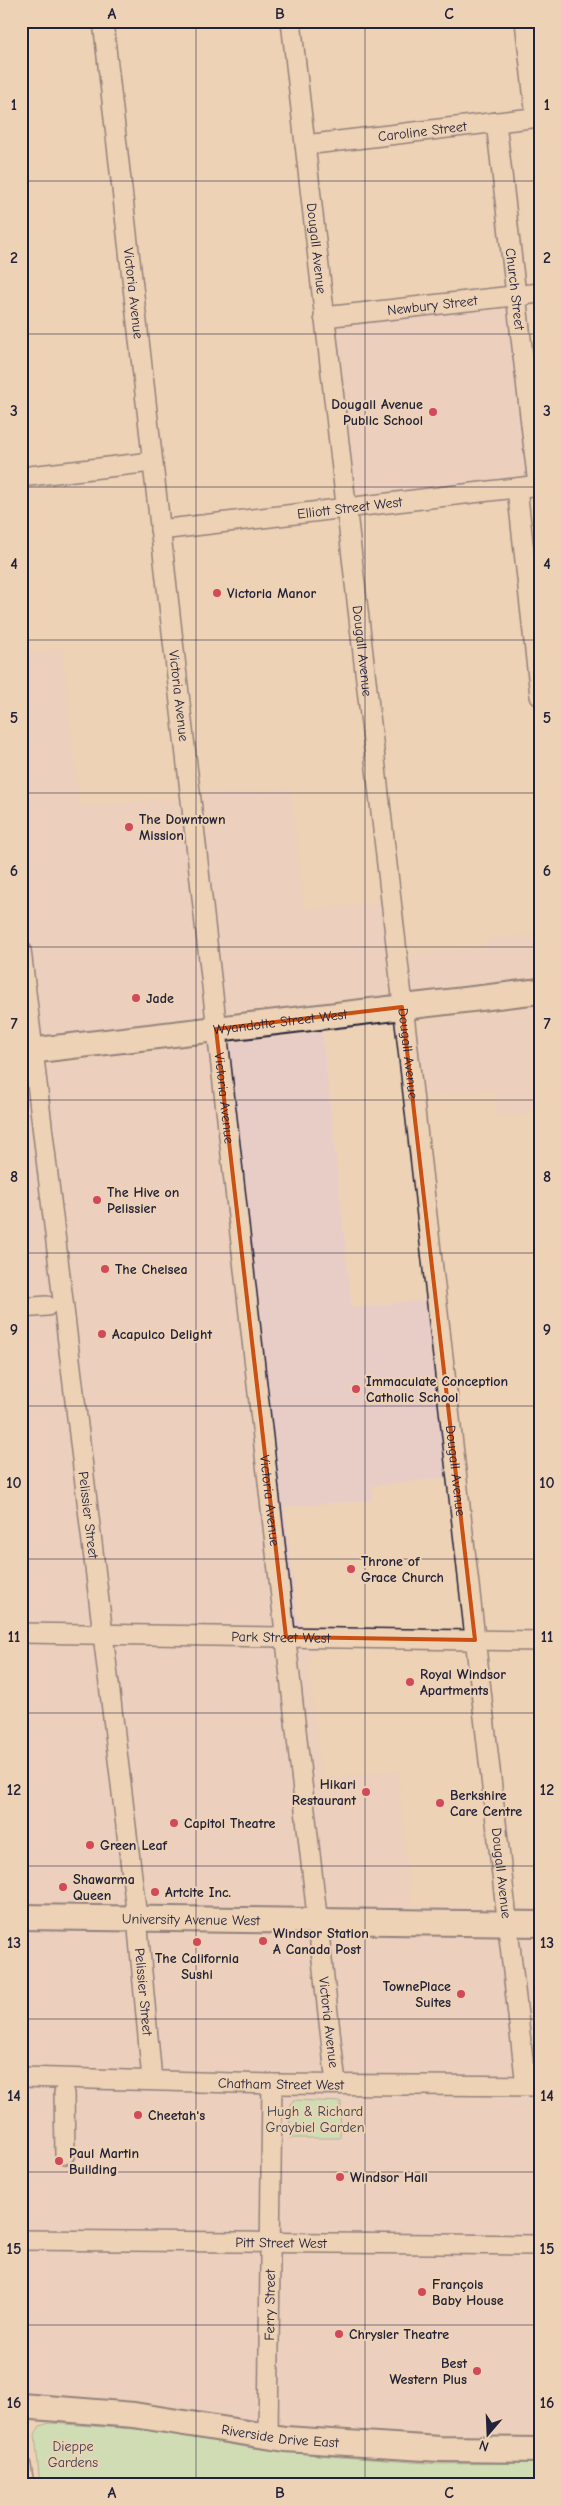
<svg xmlns="http://www.w3.org/2000/svg" width="561" height="2506" viewBox="0 0 561 2506" font-family="'Comic Neue',sans-serif">
<rect width="100%" height="100%" fill="#eed2b5"/>
<filter id="ink" filterUnits="userSpaceOnUse"><feTurbulence type="fractalNoise" baseFrequency=".02" numOctaves="2"/><feDisplacementMap in="SourceGraphic" scale="10" xChannelSelector="R" yChannelSelector="G"/><feConvolveMatrix kernelMatrix="1 2 1 2 8 2 1 2 1" color-interpolation-filters="sRGB"/></filter>
<g filter="url(#ink)">
<!-- built -->
<g fill="#e8cdc7">
<polygon points="497,305 507,307 511,316 528,468 527,475 521,479 369,497 359,497 354,489 334,331 336,325"/>
<polygon points="62,649 80,807 291,788 304,910 401,900 409,955 487,946 486,939 540,933 540,976 21,1038 21,654"/>
<polygon points="540,1007 540,1112 497,1118 494,1090 421,1097 416,1033 424,1021"/>
<polygon points="322,1032 352,1308 431,1299 451,1477 372,1486 373,1500 285,1507 297,1615 318,1651 310,1655 308,1663 322,1778 398,1771 411,1906 540,1909 540,2434 433,2434 291,2424 230,2418 151,2402 21,2391 21,1068"/>
</g>
<!-- green -->
<g fill="#abebb3" stroke="#668677">
<polygon points="294,2100 341,2102 340,2138 290,2138 290,2104"/>
<polygon points="49,2423 149,2430 252,2448 329,2456 439,2464 540,2463 540,2485 40,2485 35,2434 40,2426"/>
</g>
<g fill="none" stroke-linecap="round" stroke-linejoin="round">
<defs>
<g id="minor">
<path id="s1" d="M103 21 336 2084"/>
<path id="s2" d="M291 21 526 2086"/>
<polyline points="525,21 536,118"/>
<path id="s3" d="M496 122 538 485"/>
<path id="s4" d="M305 145 540 117"/>
<path id="s5" d="M324 317 540 293"/>
<polyline points="21,477 152,462"/>
<polyline points="517,488 540,696"/>
<path id="s6" d="M160 530 540 485"/>
<path id="s7" d="M21 950 137 1918 152 2080"/>
<polyline points="21,1308 47,1306"/>
<path id="s8" d="M21 1633 540 1641"/>
<path id="s9" d="M21 2077 272 2084 540 2086"/>
<polyline points="64,2093 65,2154"/>
<path id="s10" d="M21 2240 540 2245"/>
<path id="s11" d="M268 2436 272 2084"/>
<polyline points="21,2466 24,2485"/>
</g>
<g id="major">
<path id="s12" d="M21 1052 540 991"/>
<path id="s13" d="M21 1917 540 1924"/>
<path id="s14" d="M21 2406 134 2415 285 2439 440 2449 540 2450"/>
</g>
</defs>
<!-- minor casing -->
<use href="#minor" stroke="#22223b" stroke-width="22"/>
<!-- major casing -->
<use href="#major" stroke="#22223b" stroke-width="28"/>
<!-- minor -->
<use href="#minor" stroke="#eed2b5" stroke-width="19"/>
<!-- major -->
<use href="#major" stroke="#eed2b5" stroke-width="24"/>
</g>
</g>
<!-- marked area -->
<path d="M0 0H561V2506H0ZM402 1007 475 1640 286 1637 216 1029Z" fill="#eed2b5" fill-opacity=".55" fill-rule="evenodd"/>
<path fill="none" stroke="#ca5113" stroke-width="4" stroke-linejoin="round" d="M402 1007 475 1640 286 1637 216 1029Z"/>
<!-- grid -->
<path fill="none" stroke="#22223b" stroke-width="1" stroke-opacity="0.55" d="M196 21V2485M365 21V2485M21 181H540M21 334H540M21 487H540M21 640H540M21 793H540M21 947H540M21 1100H540M21 1253H540M21 1406H540M21 1559H540M21 1713H540M21 1866H540M21 2019H540M21 2172H540M21 2325H540"/>
<!-- markers -->
<g fill="#d1495b" stroke="#eed2b5" stroke-width="2">
<circle cx="433" cy="412" r="5"/>
<circle cx="217" cy="593" r="5"/>
<circle cx="129" cy="827" r="5"/>
<circle cx="136" cy="998" r="5"/>
<circle cx="97" cy="1200" r="5"/>
<circle cx="105" cy="1269" r="5"/>
<circle cx="102" cy="1334" r="5"/>
<circle cx="356" cy="1389" r="5"/>
<circle cx="351" cy="1569" r="5"/>
<circle cx="410" cy="1682" r="5"/>
<circle cx="366" cy="1792" r="5"/>
<circle cx="440" cy="1803" r="5"/>
<circle cx="174" cy="1823" r="5"/>
<circle cx="90" cy="1845" r="5"/>
<circle cx="63" cy="1887" r="5"/>
<circle cx="155" cy="1892" r="5"/>
<circle cx="263" cy="1941" r="5"/>
<circle cx="197" cy="1942" r="5"/>
<circle cx="461" cy="1994" r="5"/>
<circle cx="138" cy="2115" r="5"/>
<circle cx="59" cy="2161" r="5"/>
<circle cx="340" cy="2177" r="5"/>
<circle cx="422" cy="2292" r="5"/>
<circle cx="339" cy="2334" r="5"/>
<circle cx="477" cy="2371" r="5"/>
</g>
<g text-anchor="middle" stroke-width="4" stroke-linejoin="round" paint-order="stroke">
<!-- street labels -->
<g font-size="14" fill="#22223b" stroke="#eed2b5">
<text dy="5" stroke="none"><textPath href="#s4" startOffset="118">Caroline Street</textPath></text>
<text dy="5" stroke="none"><textPath href="#s2" startOffset="229">Dougall Avenue</textPath></text>
<text dy="5" stroke="none"><textPath href="#s3" startOffset="168">Church Street</textPath></text>
<text dy="5" stroke="none"><textPath href="#s1" startOffset="274">Victoria Avenue</textPath></text>
<text dy="5" stroke="none"><textPath href="#s5" startOffset="109">Newbury Street</textPath></text>
<text dy="5" stroke="none"><textPath href="#s6" startOffset="191">Elliott Street West</textPath></text>
<text dy="5" stroke="none"><textPath href="#s2" startOffset="634">Dougall Avenue</textPath></text>
<text dy="5" stroke="none"><textPath href="#s1" startOffset="679">Victoria Avenue</textPath></text>
<text dy="5" stroke="none"><textPath href="#s12" startOffset="261">Wyandotte Street West</textPath></text>
<text dy="5" stroke="none"><textPath href="#s2" startOffset="1039">Dougall Avenue</textPath></text>
<text dy="5" stroke="none"><textPath href="#s1" startOffset="1084">Victoria Avenue</textPath></text>
<text dy="5" stroke="none"><textPath href="#s2" startOffset="1459">Dougall Avenue</textPath></text>
<text dy="5" stroke="none"><textPath href="#s1" startOffset="1489">Victoria Avenue</textPath></text>
<text dy="5" stroke="none"><textPath href="#s7" startOffset="569">Pelissier Street</textPath></text>
<text dy="5" stroke="none"><textPath href="#s8" startOffset="260">Park Street West</textPath></text>
<text dy="5" stroke="none"><textPath href="#s2" startOffset="1864">Dougall Avenue</textPath></text>
<text dy="5" stroke="none"><textPath href="#s13" startOffset="170">University Avenue West</textPath></text>
<text dy="5" stroke="none"><textPath href="#s7" startOffset="1049">Pelissier Street</textPath></text>
<text dy="5" stroke="none"><textPath href="#s1" startOffset="2014">Victoria Avenue</textPath></text>
<text dy="5" stroke="none"><textPath href="#s9" startOffset="260">Chatham Street West</textPath></text>
<text dy="5" stroke="none"><textPath href="#s10" startOffset="260">Pitt Street West</textPath></text>
<text dy="5" stroke="none"><textPath href="#s11" startOffset="131">Ferry Street</textPath></text>
<text dy="5" stroke="none"><textPath href="#s14" startOffset="261">Riverside Drive East</textPath></text>
</g>
<!-- poi labels -->
<g font-size="14" font-weight="bold" fill="#22223b" stroke="#eed2b5" text-anchor="start">
<text x="423" y="409" text-anchor="end">Dougall Avenue<tspan x="423" dy="16">Public School</tspan></text>
<text x="227" y="598">Victoria Manor</text>
<text x="139" y="824">The Downtown<tspan x="139" dy="16">Mission</tspan></text>
<text x="146" y="1003">Jade</text>
<text x="107" y="1197">The Hive on<tspan x="107" dy="16">Pelissier</tspan></text>
<text x="115" y="1274">The Chelsea</text>
<text x="112" y="1339">Acapulco Delight</text>
<text x="366" y="1386">Immaculate Conception<tspan x="366" dy="16">Catholic School</tspan></text>
<text x="361" y="1566">Throne of<tspan x="361" dy="16">Grace Church</tspan></text>
<text x="420" y="1679">Royal Windsor<tspan x="420" dy="16">Apartments</tspan></text>
<text x="356" y="1789" text-anchor="end">Hikari<tspan x="356" dy="16">Restaurant</tspan></text>
<text x="450" y="1800">Berkshire<tspan x="450" dy="16">Care Centre</tspan></text>
<text x="184" y="1828">Capitol Theatre</text>
<text x="100" y="1850">Green Leaf</text>
<text x="73" y="1884">Shawarma<tspan x="73" dy="16">Queen</tspan></text>
<text x="165" y="1897">Artcite Inc.</text>
<text x="273" y="1938">Windsor Station<tspan x="273" dy="16">A Canada Post</tspan></text>
<text x="197" y="1963" text-anchor="middle">The California<tspan x="197" dy="16">Sushi</tspan></text>
<text x="451" y="1991" text-anchor="end">TownePlace<tspan x="451" dy="16">Suites</tspan></text>
<text x="148" y="2120">Cheetah's</text>
<text x="69" y="2158">Paul Martin<tspan x="69" dy="16">Building</tspan></text>
<text x="350" y="2182">Windsor Hall</text>
<text x="432" y="2289">François<tspan x="432" dy="16">Baby House</tspan></text>
<text x="349" y="2339">Chrysler Theatre</text>
<text x="467" y="2368" text-anchor="end">Best<tspan x="467" dy="16">Western Plus</tspan></text>
</g>
<!-- park labels -->
<g font-size="14" fill="#37404d" stroke="#eed2b5">
<text x="315" y="2116">Hugh &amp; Richard<tspan x="315" dy="16">Graybiel Garden</tspan></text>
<text x="73" y="2451">Dieppe<tspan x="73" dy="16">Gardens</tspan></text>
</g>
</g>
<!-- margin -->
<rect width="561" height="2506" fill="none" stroke="#eed2b5" stroke-width="55"/>
<!-- north arrow -->
<g transform="translate(488 2434) rotate(199)" stroke="#eed2b5" stroke-width="4" paint-order="stroke">
<path d="M0-4L9 19L0 12L-9 19Z" fill="#22223b"/>
<text y="-8" font-size="14" font-weight="bold" text-anchor="middle" fill="#22223b">N</text>
</g>
<rect x="28" y="28" width="506" height="2450" fill="none" stroke="#22223b" stroke-width="2"/>
<g font-size="16" text-anchor="middle" font-weight="bold" fill="#22223b">
<text x="112" y="19">A</text>
<text x="280" y="19">B</text>
<text x="449" y="19">C</text>
<text x="14" y="110">1</text>
<text x="547" y="110">1</text>
<text x="14" y="263">2</text>
<text x="547" y="263">2</text>
<text x="14" y="416">3</text>
<text x="547" y="416">3</text>
<text x="14" y="569">4</text>
<text x="547" y="569">4</text>
<text x="14" y="723">5</text>
<text x="547" y="723">5</text>
<text x="14" y="876">6</text>
<text x="547" y="876">6</text>
<text x="14" y="1029">7</text>
<text x="547" y="1029">7</text>
<text x="14" y="1182">8</text>
<text x="547" y="1182">8</text>
<text x="14" y="1335">9</text>
<text x="547" y="1335">9</text>
<text x="14" y="1488">10</text>
<text x="547" y="1488">10</text>
<text x="14" y="1642">11</text>
<text x="547" y="1642">11</text>
<text x="14" y="1795">12</text>
<text x="547" y="1795">12</text>
<text x="14" y="1948">13</text>
<text x="547" y="1948">13</text>
<text x="14" y="2101">14</text>
<text x="547" y="2101">14</text>
<text x="14" y="2254">15</text>
<text x="547" y="2254">15</text>
<text x="14" y="2408">16</text>
<text x="547" y="2408">16</text>
<text x="112" y="2498">A</text>
<text x="280" y="2498">B</text>
<text x="449" y="2498">C</text>
</g>
</svg>
